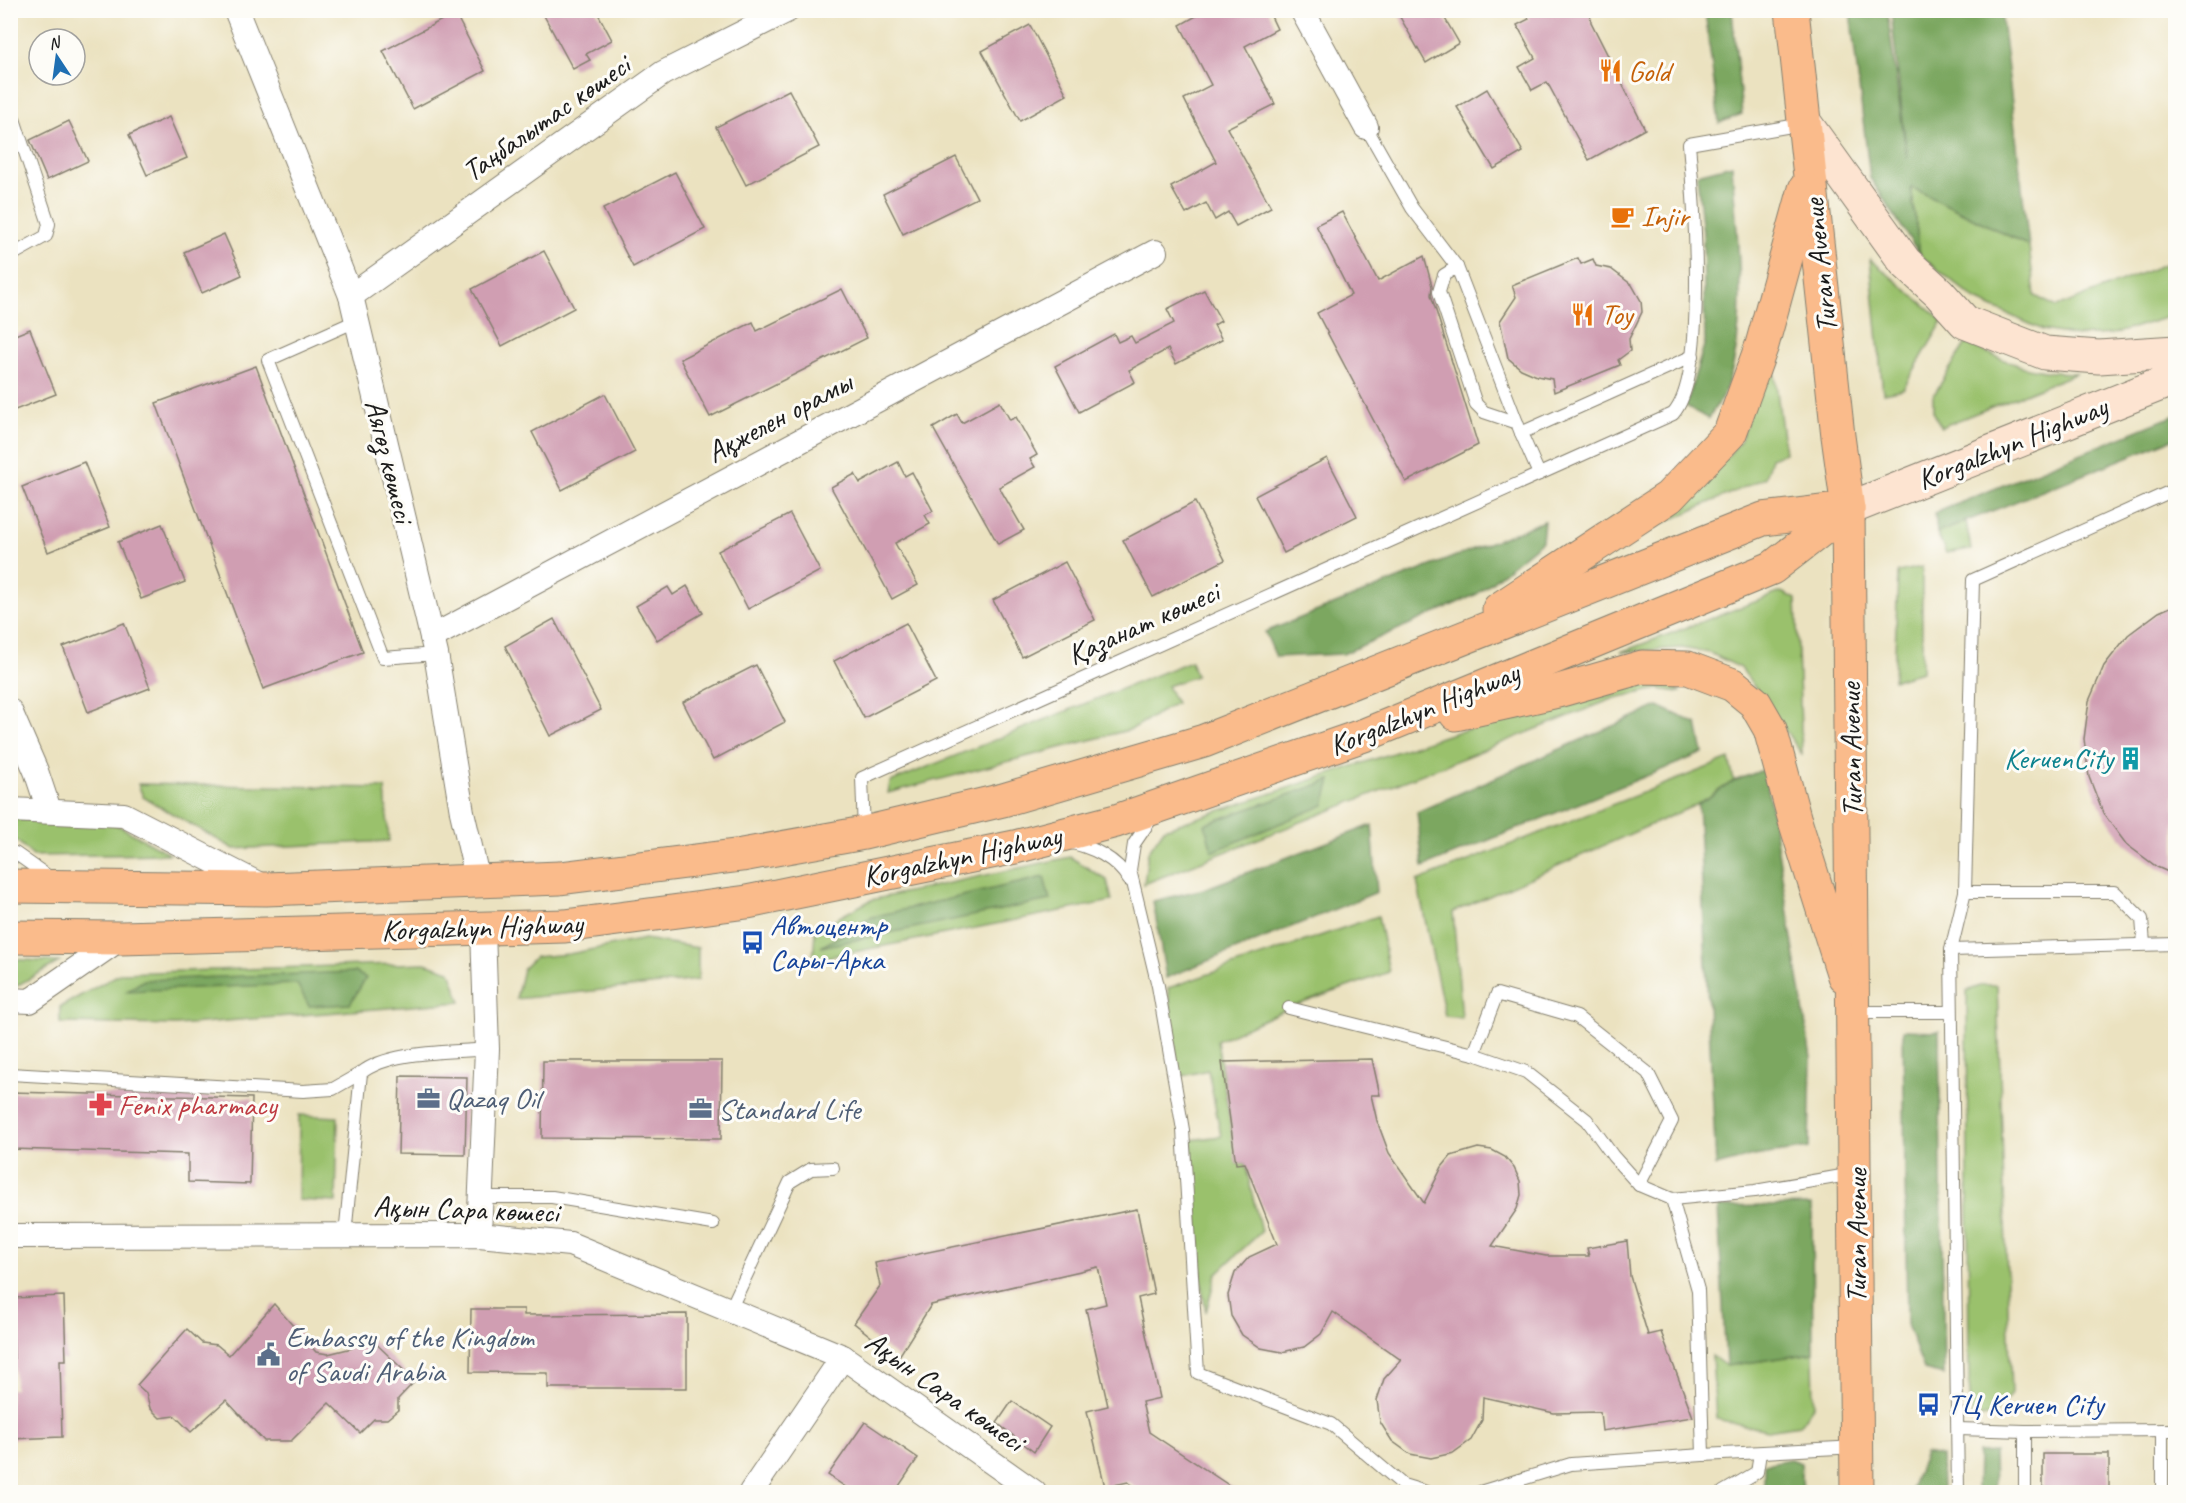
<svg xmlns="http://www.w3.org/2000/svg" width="2186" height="1503" viewBox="0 0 2186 1503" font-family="Caveat,sans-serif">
<rect width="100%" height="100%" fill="#fdfcf7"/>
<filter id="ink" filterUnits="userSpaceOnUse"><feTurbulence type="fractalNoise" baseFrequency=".0167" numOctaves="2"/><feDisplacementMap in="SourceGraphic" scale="12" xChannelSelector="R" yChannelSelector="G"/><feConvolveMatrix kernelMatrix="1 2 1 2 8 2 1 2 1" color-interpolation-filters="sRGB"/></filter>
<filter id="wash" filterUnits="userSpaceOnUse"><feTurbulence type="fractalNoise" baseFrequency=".008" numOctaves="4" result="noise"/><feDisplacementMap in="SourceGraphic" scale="24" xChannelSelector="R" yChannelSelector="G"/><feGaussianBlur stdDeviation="1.35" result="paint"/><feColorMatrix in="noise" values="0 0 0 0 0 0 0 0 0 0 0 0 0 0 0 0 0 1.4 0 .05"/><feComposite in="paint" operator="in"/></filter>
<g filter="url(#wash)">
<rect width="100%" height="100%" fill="#ebe2c0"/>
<!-- green -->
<g fill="#9ac16c" stroke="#5b6e44" stroke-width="1.5">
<polygon points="1911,187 2029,246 2035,296 2057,307 2175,260 2175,315 2113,334 2077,336 2043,330 1976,300 1920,255"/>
<polygon points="1870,259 1943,321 1903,389 1883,393"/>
<path d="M1966 343C2009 363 2028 373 2077 373L1941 427 1933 411V396Z"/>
<polygon points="1771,345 1785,453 1771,458 1765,478 1650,529 1698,492 1741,440"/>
<polygon points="1966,522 1971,549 1946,553 1937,533"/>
<polygon points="1922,567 1922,672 1894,680 1898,572"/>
<polygon points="1781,592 1796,599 1802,754 1741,668 1710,653 1682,648 1621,652"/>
<polygon points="1191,661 1196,676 1167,686 1176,703 1132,729 888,793 890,782"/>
<polygon points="1660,680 1674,683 1680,692 1658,689 1615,698 1144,884 1148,852 1164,829 1453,733 1545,712"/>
<polygon points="1729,759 1734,781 1698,804 1453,912 1462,1018 1445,1016 1417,881"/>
<polygon points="138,784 385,788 389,841 234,849 143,797"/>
<polygon points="11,819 108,820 170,854 33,856 16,840 11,839"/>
<polygon points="1070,857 1107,880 1112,901 813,960 815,930 871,900"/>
<polygon points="1378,916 1389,972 1289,1008 1217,1041 1237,1164 1245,1163 1261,1232 1216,1274 1206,1312 1202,1288 1191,1140 1221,1136 1208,1070 1179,1077 1168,988"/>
<polygon points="645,939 698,948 698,980 516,999 523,969 535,957 569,954"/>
<polygon points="10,959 59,962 11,989"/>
<polygon points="425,963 450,971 461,1002 177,1025 60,1023 60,1007 121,973"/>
<polygon points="1982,985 1997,985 2011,1394 1992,1417 1972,1416 1969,1384 1967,991"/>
<polygon points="299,1115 338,1117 336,1202 298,1200"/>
<polygon points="1813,1353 1814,1405 1800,1425 1767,1430 1716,1419 1712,1356 1726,1366"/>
</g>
<!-- forest -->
<g fill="#7ba760" stroke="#4c623e" stroke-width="1.5">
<polygon points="1705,11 1732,11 1742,114 1719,123"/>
<polygon points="1850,11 1887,11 1907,159 1891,11 2001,11 2029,246 1911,187 1920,255 1870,178"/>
<path d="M1732 165C1736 233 1751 326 1725 391 1721 400 1713 410 1708 419L1686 406 1705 342 1703 234 1697 174Z"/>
<polygon points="2175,415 2175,438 1937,533 1935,513"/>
<polygon points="1544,521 1542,541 1477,594 1343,654 1276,657 1265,632"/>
<polygon points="1658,706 1697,724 1703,753 1423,867 1417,812"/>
<polygon points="1765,769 1811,1058 1809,1148 1754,1156 1716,1166 1698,804 1734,781"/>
<polygon points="1331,780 1324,805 1212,852 1205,824"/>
<polygon points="1372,825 1377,892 1166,978 1153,901 1204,889"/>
<polygon points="1044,877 1050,900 821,947 872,917"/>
<polygon points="355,972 366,978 350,1004 309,1006 297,984 127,991 144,980"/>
<polygon points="1903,1030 1939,1031 1944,1375 1924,1370 1907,1324"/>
<polygon points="1812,1205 1813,1353 1726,1366 1718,1207"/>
<polygon points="1994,1452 1995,1492 1977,1492 1978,1453"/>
<polygon points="1925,1453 1941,1456 1942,1492 1910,1492"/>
<polygon points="1790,1459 1801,1463 1803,1492 1764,1492 1764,1464"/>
</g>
<g id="blocks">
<!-- building -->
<g fill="#d09eb2">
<polygon points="541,10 596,10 612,40 586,54 590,60 573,69"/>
<polygon points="1207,10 1268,10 1277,29 1245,46 1275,104 1227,128 1271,207 1236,226 1228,212 1215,220 1206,203 1186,214 1171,187 1216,162 1184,99 1211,85 1180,25"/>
<polygon points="1396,10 1440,10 1459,43 1426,63"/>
<polygon points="1525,10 1590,10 1591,22 1645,129 1589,160 1547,82 1532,90 1519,67 1535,58 1517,25 1529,19"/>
<polygon points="455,13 485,71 413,109 383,51"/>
<polygon points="1030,25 1067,95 1020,121 982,51"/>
<polygon points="1487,89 1523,152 1494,169 1457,107"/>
<polygon points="789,90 819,147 746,185 716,127"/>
<polygon points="169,117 187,158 147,175 129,135"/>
<polygon points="69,121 88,161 47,180 30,140"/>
<polygon points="956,157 977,198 903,234 883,194"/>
<polygon points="675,172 705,229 633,267 603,209"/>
<polygon points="1342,212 1378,281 1424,256 1432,286 1431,295 1478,445 1406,482 1317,313 1351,295 1316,225"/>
<polygon points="224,234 242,275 202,293 184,252"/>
<polygon points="544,251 574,308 502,346 472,289"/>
<polygon points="1578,258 1581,264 1593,259 1596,266 1611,269 1632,285 1641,301 1642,312 1629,339 1630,351 1618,360 1620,365 1554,392 1552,379 1537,376 1521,369 1508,358 1500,321 1516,297 1512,285"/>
<polygon points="842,289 867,338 710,417 680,359 753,322 757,331"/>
<polygon points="1204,290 1221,321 1214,325 1222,340 1176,364 1168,349 1129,370 1135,382 1079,412 1055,366 1114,334 1118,342 1131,336 1135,343 1174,323 1167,309"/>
<polygon points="30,329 56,394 10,412 10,337"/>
<polygon points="256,366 363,652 263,689 156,403"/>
<polygon points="605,394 635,452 562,490 532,432"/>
<polygon points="1000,402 1010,420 1016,417 1037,455 1030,459 1035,467 999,487 1024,530 998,544 933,428 957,414 962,423"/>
<polygon points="1327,458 1357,516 1284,553 1255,496"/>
<polygon points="84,462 110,527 48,552 22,487"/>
<polygon points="898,462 905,476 912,472 933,511 925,515 930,524 895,543 918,585 892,599 831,487 855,474 860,483"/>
<polygon points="1195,502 1225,560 1153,597 1123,540"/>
<polygon points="790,514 820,571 748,609 718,551"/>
<polygon points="162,524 185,582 141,599 118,542"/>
<polygon points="1065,562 1095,620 1022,657 993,600"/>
<polygon points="687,586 703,613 657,640 636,606 668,587 673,595"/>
<polygon points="2175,605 2175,875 2157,867 2126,844 2103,813 2089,777 2084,739 2089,701 2104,666 2128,635 2159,612"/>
<polygon points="554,619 601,710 550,736 505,646"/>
<polygon points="124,623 150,688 88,712 63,647"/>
<polygon points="906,623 936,681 864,718 834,661"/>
<polygon points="756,665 785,722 713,760 683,702"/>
<polygon points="1372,1059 1380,1095 1371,1095 1377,1121 1389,1153 1424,1203 1442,1167 1451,1156 1478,1148 1492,1150 1505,1157 1514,1168 1520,1181 1521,1195 1517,1209 1492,1246 1546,1256 1589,1256 1587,1248 1627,1241 1630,1276 1648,1335 1661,1332 1693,1417 1602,1431 1600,1412 1554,1413 1483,1397 1482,1420 1471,1440 1453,1453 1431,1458 1410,1454 1392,1441 1380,1422 1377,1400 1384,1379 1401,1360 1333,1312 1321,1334 1304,1347 1282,1352 1261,1348 1242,1335 1231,1316 1228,1295 1235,1273 1249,1257 1277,1244 1245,1163 1236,1164 1222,1062"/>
<polygon points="543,1061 722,1061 721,1139 542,1138"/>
<polygon points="400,1076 467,1077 465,1155 398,1154"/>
<polygon points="10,1092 252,1098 250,1184 188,1182 188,1154 10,1149"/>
<polygon points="1137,1209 1154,1294 1138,1298 1160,1398 1142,1402 1149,1432 1239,1492 1143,1492 1128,1482 1105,1487 1087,1411 1108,1406 1086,1309 1106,1304 1098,1267 931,1305 898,1358 854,1323 880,1286 875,1263"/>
<polygon points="64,1296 66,1360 60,1360 62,1437 10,1439 10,1389 15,1389 12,1298"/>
<polygon points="274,1304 316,1352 328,1354 352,1348 365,1333 415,1381 398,1399 398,1410 387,1419 374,1419 360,1433 329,1403 291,1441 264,1441 226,1400 191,1432 175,1416 160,1418 150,1408 146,1393 137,1385 187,1329 202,1343 217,1345 229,1355"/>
<polygon points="471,1309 524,1309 524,1315 687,1314 687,1388 548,1388 548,1373 470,1372"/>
<polygon points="1012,1401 1050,1427 1034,1452 997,1423"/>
<polygon points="865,1422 918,1458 895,1492 853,1492 828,1475"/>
<rect x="2043" y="1454" width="66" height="38"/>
</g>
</g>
</g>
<g filter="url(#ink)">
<use href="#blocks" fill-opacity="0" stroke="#847f6e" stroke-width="1.5"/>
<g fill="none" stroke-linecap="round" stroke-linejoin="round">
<defs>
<g id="lane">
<polyline points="10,107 49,224 46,236 10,256"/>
<polyline points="1366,127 1412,208 1457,267 1521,433"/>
<polyline points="1457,267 1444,275 1439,292 1476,404 1484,412 1517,423"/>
<polyline points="356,321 268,360 383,658 436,654"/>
<polyline points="1539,474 1521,433 1693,356"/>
<polyline points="1153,816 1134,844 1130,870 1158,986 1183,1130 1198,1373 1331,1424 1403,1485 1426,1492"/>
<path d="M864 832 862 778 1673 414C1708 375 1694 199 1689 144L1803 124"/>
<path d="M1067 842C1091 846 1117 859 1129 880"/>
<polyline points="10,853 15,853 52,879"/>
<polyline points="1965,892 2115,892 2142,919 2144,944"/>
<polyline points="1951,950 2176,944"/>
<polyline points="1289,1008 1474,1054 1497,994 1577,1017 1648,1073 1672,1121 1639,1185 1672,1199 1755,1191 1853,1174"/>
<polyline points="1855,1012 1951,1012"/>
<polyline points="1474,1054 1526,1072 1587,1120 1613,1156 1639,1185"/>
<polyline points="10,1074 303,1091 333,1089 361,1073"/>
<polyline points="480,1197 552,1197 713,1224"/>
<polyline points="1672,1199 1698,1290 1703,1455 1857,1447"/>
<path d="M345 1235 361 1073C390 1050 450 1053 487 1049"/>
<polyline points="730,1310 790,1182 811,1169 833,1168"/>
<polyline points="1958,1429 2025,1431"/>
<polyline points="2162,1430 2162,1492"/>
<polyline points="1480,1492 1571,1464 1703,1455"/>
<polyline points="1723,1492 1757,1472 1760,1453"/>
<polyline points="1958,1492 1951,950 1965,892 1973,580 2176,489"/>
<polyline points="2025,1492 2025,1431 2176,1430"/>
</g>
<g id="street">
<polyline points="236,10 351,296 436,654 462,812 478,881"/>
<polyline points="1302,10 1366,127"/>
<polyline points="351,296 663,73 788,10"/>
<polyline points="432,637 1155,252"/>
<polyline points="10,711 36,771 49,810"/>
<polyline points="10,810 124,815 262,886"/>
<polyline points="10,1000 30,1001 121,938"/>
<polyline points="479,1235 487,1049 483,930"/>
<polyline points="10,1236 479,1235 570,1244 843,1357 1034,1492"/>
<polyline points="751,1492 843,1357"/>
</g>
<g id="secondary">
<polyline points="1805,123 1905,262 1939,293 1965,322 2045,353 2099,357 2176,352"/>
<polyline points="1848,509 2176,378"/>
</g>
<g id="primary">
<polyline points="1792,10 1838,436 1848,509 1857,1492"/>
<polyline points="1499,609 1669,497 1730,433 1762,345 1805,189"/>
<polyline points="1456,714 1558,691 1642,667 1688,668 1733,685 1755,703 1770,729 1795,821 1844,976"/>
<polyline points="10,886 266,889 560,878 742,855 864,833 1003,800 1204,741 1763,519 1847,509"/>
<polyline points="10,937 121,938 565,926 747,902 1015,847 1116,821 1367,734 1772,568 1848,509"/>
</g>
</defs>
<!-- lane casing -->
<use href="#lane" stroke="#847f6e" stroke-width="14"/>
<!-- street casing -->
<use href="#street" stroke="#847f6e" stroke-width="26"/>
<!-- secondary casing -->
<use href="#secondary" stroke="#847f6e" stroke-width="35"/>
<!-- primary casing -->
<use href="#primary" stroke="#847f6e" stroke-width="35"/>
<!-- lane -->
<use href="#lane" stroke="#fff" stroke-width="12"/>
<!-- street -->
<use href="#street" stroke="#fff" stroke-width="24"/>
<!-- secondary -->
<use href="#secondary" stroke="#fde4d1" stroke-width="33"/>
<!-- primary -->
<use href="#primary" stroke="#fabb8b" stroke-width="33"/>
</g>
</g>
<!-- icons -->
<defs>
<symbol id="restaurant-bare" viewBox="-9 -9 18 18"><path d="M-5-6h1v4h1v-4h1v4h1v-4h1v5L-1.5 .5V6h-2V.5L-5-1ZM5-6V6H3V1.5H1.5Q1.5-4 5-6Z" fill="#e8710a" stroke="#fdfcf7" stroke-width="2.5" paint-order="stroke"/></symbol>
<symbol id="cafe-bare" viewBox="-9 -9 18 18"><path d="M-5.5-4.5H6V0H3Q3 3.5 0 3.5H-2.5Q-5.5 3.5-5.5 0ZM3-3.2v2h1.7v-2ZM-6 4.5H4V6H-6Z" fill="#e8710a" stroke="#fdfcf7" stroke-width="2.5" paint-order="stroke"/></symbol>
<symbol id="building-bare" viewBox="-9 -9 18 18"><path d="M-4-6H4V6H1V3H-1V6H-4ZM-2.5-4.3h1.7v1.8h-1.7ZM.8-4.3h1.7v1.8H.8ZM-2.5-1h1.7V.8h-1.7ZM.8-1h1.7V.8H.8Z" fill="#0f9aa8" stroke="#fdfcf7" stroke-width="2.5" paint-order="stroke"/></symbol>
<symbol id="bus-bare" viewBox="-9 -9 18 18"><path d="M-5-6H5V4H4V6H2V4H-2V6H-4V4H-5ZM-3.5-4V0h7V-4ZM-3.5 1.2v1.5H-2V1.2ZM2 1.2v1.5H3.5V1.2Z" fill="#1a4fb4" stroke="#fdfcf7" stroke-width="2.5" paint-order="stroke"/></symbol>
<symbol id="office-bare" viewBox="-9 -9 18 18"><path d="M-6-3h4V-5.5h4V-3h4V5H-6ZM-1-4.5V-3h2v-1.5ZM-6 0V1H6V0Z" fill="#5c6f8a" stroke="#fdfcf7" stroke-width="2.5" paint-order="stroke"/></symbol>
<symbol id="pharmacy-bare" viewBox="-9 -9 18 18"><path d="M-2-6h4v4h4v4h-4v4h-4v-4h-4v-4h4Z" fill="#e0444e" stroke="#fdfcf7" stroke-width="2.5" paint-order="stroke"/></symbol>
<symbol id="civic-bare" viewBox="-9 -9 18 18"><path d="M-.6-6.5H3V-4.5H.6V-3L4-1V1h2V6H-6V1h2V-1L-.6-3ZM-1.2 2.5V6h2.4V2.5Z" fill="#5c6f8a" stroke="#fdfcf7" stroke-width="2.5" paint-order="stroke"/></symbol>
</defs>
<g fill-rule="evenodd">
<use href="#restaurant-bare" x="1594" y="54" width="33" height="33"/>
<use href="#cafe-bare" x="1606" y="200" width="33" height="33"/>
<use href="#restaurant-bare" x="1566" y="298" width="33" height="33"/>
<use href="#building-bare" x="2114" y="742" width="33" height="33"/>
<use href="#bus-bare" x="736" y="926" width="33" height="33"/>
<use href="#office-bare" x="412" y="1082" width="33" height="33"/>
<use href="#pharmacy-bare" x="84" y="1088" width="33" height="33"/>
<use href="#office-bare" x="684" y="1092" width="33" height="33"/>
<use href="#civic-bare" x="252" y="1338" width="33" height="33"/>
<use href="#bus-bare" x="1912" y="1388" width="33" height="33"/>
</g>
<g text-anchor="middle" stroke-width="6" stroke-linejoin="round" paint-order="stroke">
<!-- food labels -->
<g font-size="30" fill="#c56008" stroke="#fdfcf7" text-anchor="start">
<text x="1628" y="81">Gold</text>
<text x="1641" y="226">Injir</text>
<text x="1601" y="324">Toy</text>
</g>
<!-- street labels -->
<g font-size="30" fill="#1c1c1c" stroke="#fdfcf7">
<text transform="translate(546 118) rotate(-35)" y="10">Таңбалытас көшесі</text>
<text transform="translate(1820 266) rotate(-96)" y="10">Turan Avenue</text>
<text transform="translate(779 417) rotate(-28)" y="10">Ақжелен орамы</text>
<text transform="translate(2012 443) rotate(-22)" y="10">Korgalzhyn Highway</text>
<text transform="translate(390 461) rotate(76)" y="10">Аягөз көшесі</text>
<text transform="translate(1143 623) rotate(-24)" y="10">Қазанат көшесі</text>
<text transform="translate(1424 709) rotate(-22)" y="10">Korgalzhyn Highway</text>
<text transform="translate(1851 750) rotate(-91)" y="10">Turan Avenue</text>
<text transform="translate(962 856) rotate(-12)" y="10">Korgalzhyn Highway</text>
<text transform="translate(482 927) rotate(-2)" y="10">Korgalzhyn Highway</text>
<text transform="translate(466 1209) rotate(2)" y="10">Ақын Сара көшесі</text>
<text transform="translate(1856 1236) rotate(-90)" y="10">Turan Avenue</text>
<text transform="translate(945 1391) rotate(35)" y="10">Ақын Сара көшесі</text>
</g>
<!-- culture labels -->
<g font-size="30" fill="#0d838f" stroke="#fdfcf7" text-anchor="end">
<text x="2113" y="768">KeruenCity</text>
</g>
<!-- transit labels -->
<g font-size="30" fill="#164399" stroke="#fdfcf7" text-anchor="start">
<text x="770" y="935">Автоцентр<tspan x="770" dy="34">Сары-Арка</tspan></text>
<text x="1947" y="1414">ТЦ Keruen City</text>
</g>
<!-- service labels -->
<g font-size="30" fill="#4e5e75" stroke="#fdfcf7" text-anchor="start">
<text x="446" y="1108">Qazaq Oil</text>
<text x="718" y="1119">Standard Life</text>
<text x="286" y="1347">Embassy of the Kingdom<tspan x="286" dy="34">of Saudi Arabia</tspan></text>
</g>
<!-- health labels -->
<g font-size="30" fill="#be3a42" stroke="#fdfcf7" text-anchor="start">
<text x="118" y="1115">Fenix pharmacy</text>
</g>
</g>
<!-- margin -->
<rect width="2186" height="1503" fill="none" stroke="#fdfcf7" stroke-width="36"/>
<!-- north arrow -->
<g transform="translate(57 57) rotate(347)"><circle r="28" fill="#fdfcf7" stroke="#a3a29f" stroke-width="1.5"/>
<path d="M0-4.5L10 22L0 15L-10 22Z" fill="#1f6fb2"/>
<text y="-9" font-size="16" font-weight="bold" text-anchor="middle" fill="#1c1c1c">N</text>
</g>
</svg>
